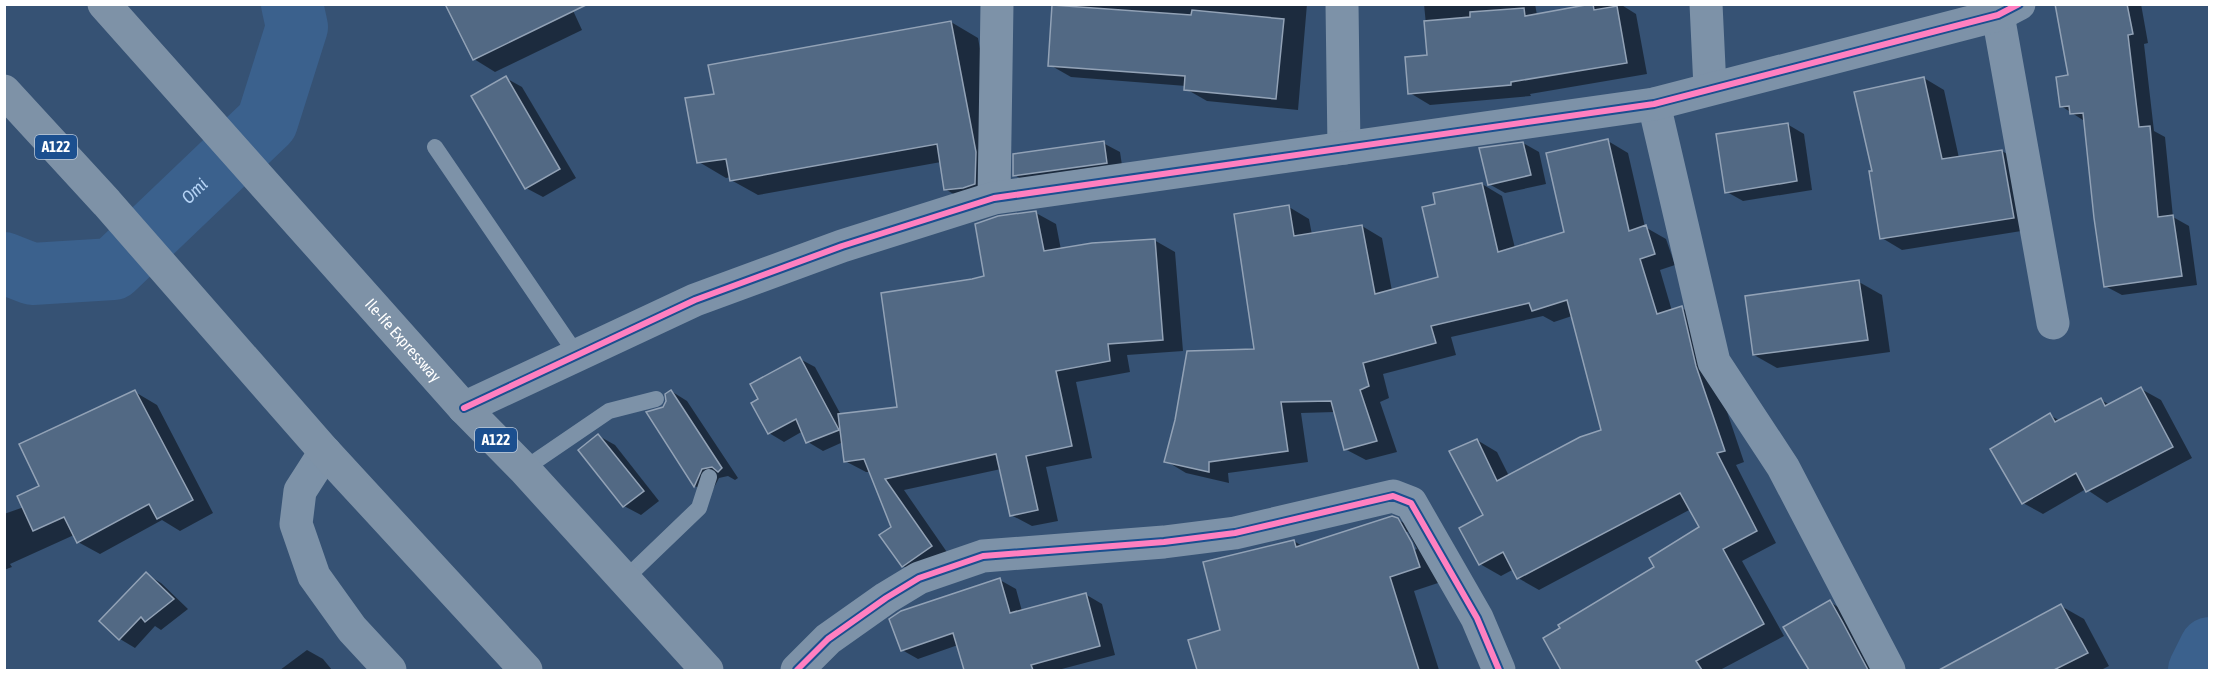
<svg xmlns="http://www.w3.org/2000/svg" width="2214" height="675" viewBox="0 0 2214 675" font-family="'Asap Condensed',sans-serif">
<rect width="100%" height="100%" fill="#365274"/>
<!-- shadow -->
<g fill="#0007" fill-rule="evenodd">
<polygon points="570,4 582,30 495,72 474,59"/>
<polygon points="1054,4 1307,4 1298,110 1207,101 1186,89 1186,86 1071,77 1050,65"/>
<polygon points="1424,4 1535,4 1537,15 1600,4 1620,4 1636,14 1647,74 1530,94 1531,96 1430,105 1410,93 1429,56"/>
<polygon points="2056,4 2141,4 2148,43 2144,44 2154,131 2165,137 2173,217 2189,226 2197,285 2122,295 2105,286 2086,122 2061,106 2069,77"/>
<polygon points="951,22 978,38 1002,168 972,205 945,189 941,162 758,195 731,180 731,177 726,178 699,162 716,95"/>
<polygon points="506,78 522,87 576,178 543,197 526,188"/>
<polygon points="1924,78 1944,90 1959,158 2002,151 2023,163 2034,229 1902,250 1882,238 1874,172"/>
<polygon points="1787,124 1804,134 1812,190 1743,201 1727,192"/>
<polygon points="1608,141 1628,153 1645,227 1666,239 1675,265 1660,270 1672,311 1682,308 1702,320 1716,379 1744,462 1736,465 1776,543 1742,561 1784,636 1720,670 1563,670 1545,639 1656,568 1701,527 1691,509 1539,590 1518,578 1514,569 1501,576 1480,564 1485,516 1477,440 1497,452 1509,476 1602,431 1572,316 1554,322 1543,316 1451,337 1456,355 1383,374 1389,398 1380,402 1397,452 1366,460 1345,449 1335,412 1301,413 1308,462 1228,473 1229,483 1186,473 1166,461 1256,350 1289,207 1309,219 1312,235 1362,226 1382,238 1392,291 1440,278 1437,205 1482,184 1502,196 1515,248 1566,233"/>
<polygon points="1103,143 1120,152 1123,172 1031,185 1015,175"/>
<polygon points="1523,143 1539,152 1546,184 1505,193 1489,184"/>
<polygon points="1036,213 1056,224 1061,250 1154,240 1175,252 1183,351 1127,355 1130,372 1076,382 1092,458 1046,467 1058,521 1032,526 1011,515 1001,469 904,490 951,558 923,577 903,566 893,528 871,472 866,472 845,461 843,442 823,451 808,442 803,431 784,442 769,433 800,359 815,367 841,415 899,408 972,281 986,277"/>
<polygon points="1859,282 1882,295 1890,352 1777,368 1754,355"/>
<polygon points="2141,389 2161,400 2192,458 2107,503 2086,489 2043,514 2023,503 2050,415 2060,421 2101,400 2110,405"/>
<polygon points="671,391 687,401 738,478 735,480 728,476 719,478 710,495 695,486 648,413 664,408"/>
<polygon points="135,392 157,405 213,513 180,531 162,520 100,554 78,542 74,535 10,564 12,567 4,570 4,514 24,507 41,487"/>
<polygon points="599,436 615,445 659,501 641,515 624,506 580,451"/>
<path d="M1397 519 1423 534 1444 581 1414 591 1439 670H1199L1190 641 1222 631 1294 541 1302 546ZM1404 532H1408L1417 549 1415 550Z"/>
<polygon points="146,574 161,583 188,609 161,630 155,626 135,648 120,639 101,621"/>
<polygon points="1000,580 1016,589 1022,611 1085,594 1102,604 1115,655 1058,670 966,670 958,645 918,659 902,650"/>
<polygon points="1830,602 1846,612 1878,670 1810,670 1786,628"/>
<polygon points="2061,606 2084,619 2109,666 2101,670 1956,670 1953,665"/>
<polygon points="307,650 323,659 332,670 280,670"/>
</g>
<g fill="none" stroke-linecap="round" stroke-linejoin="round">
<!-- river -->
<g stroke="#3b618d" stroke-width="62">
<path id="s1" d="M4 263 32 274 113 269 267 122 297 27 292 4"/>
<polyline points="2199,670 2210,648"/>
</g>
</g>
<!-- building -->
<g fill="#526984" stroke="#92a2b6" stroke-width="1.5">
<polygon points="445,4 588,4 473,60"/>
<polygon points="1591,4 1593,4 1594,10 1617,6 1627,63 1511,82 1511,85 1408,94 1405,57 1427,55 1424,21 1470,17 1470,12 1524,8 1525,16"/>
<polygon points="2055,4 2127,4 2133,34 2128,35 2139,127 2150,126 2158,217 2173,215 2182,276 2104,287 2094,218 2083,113 2070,114 2069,106 2060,107 2056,77 2068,75"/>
<polygon points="1052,5 1191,15 1192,10 1284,19 1276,99 1184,90 1185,76 1048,66"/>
<polygon points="951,21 976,152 975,184 963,188 944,190 937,144 730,181 726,159 697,163 685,98 714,94 708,65"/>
<polygon points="506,76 560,169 525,189 471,96"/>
<polygon points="1924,77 1942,159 2002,150 2014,218 1880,239 1869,171 1872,171 1854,92"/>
<polygon points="1788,123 1797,181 1725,193 1716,134"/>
<polygon points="1608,139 1629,231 1646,225 1655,254 1640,259 1657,314 1682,306 1696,366 1725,451 1717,453 1757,531 1723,549 1764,624 1696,661 1702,670 1561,670 1543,638 1560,628 1558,625 1654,567 1649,558 1699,527 1680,493 1517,579 1503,552 1479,565 1459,528 1483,515 1449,451 1477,439 1497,481 1580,437 1601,430 1567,300 1532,311 1529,303 1431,326 1436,343 1363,363 1369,386 1360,390 1377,441 1344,450 1331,401 1281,402 1288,451 1209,462 1209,472 1164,462 1175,420 1187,351 1254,349 1234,214 1289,205 1294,236 1362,225 1375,294 1438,277 1422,207 1435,204 1433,193 1482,183 1498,252 1564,232 1546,153"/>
<polygon points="1104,141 1107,163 1013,176 1013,154"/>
<polygon points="1523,142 1531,175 1488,185 1479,148"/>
<polygon points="1036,211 1044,251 1092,243 1155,239 1163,340 1108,344 1110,361 1056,371 1072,446 1026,456 1038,510 1010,516 996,454 885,479 932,546 902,567 879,535 891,527 864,459 844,462 838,414 897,407 881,293 972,279 984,276 975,224 998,216"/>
<polygon points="1859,280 1868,340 1753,355 1745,296"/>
<polygon points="800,357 839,430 806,443 796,419 768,434 751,403 758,399 750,384"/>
<polygon points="2141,387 2173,447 2086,492 2076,473 2022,504 1990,449 2050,413 2055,422 2101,398 2105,406"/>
<polygon points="135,390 193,500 157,519 149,504 77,543 64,517 33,531 17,496 39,486 19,444"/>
<polygon points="671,390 722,468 718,472 712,467 702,469 694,487 646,412 663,407 666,401 665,394"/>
<polygon points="598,434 644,491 623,507 578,450"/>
<polygon points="1392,516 1398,518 1412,543 1420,567 1390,577 1419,670 1197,670 1188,640 1220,630 1203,562 1294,540 1296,547"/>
<polygon points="146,572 174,599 145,622 141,617 119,640 99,621"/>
<polygon points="1000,578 1010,613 1086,593 1100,646 1031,665 1033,670 964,670 953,633 901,651 889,619 901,611"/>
<polygon points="1830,600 1843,623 1868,670 1809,670 1783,627"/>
<polygon points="2061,604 2088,653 2054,670 1939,670"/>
</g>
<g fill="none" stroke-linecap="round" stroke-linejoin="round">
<!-- lane -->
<g stroke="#7d92a8" stroke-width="16">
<polyline points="435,147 577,355"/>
<polyline points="524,469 609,411 656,399"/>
<polyline points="624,580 699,508 709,477"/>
</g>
<!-- street -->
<g stroke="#7d92a8" stroke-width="33">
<polyline points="1342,4 1344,148"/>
<polyline points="1706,4 1710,88"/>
<polyline points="1998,15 2053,323"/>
<polyline points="1654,104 1714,362 1783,467 1889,670"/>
<polyline points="994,198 997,4"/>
<polyline points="464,408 695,300 842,246 994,198 1654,104 1998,15 2019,4"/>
<polyline points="325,452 300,491 296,524 314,576 352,629 390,670"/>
<polyline points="797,670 828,639 886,598 919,578 983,556 1164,542 1235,533 1393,496 1411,503 1477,618 1499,670"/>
</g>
<!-- highway -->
<g stroke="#7e92a7" stroke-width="33">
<path id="s2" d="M104 4 464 408 524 469 707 670"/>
<polyline points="4,91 107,203 325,452 526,670"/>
</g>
<defs>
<g id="cycleway">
<polyline points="464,408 695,300 842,246 994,198 1654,104 1998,15 2019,4"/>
<polyline points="797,670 828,639 886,598 919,578 983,556 1164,542 1235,533 1393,496 1411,503 1477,618 1499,670"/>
</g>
</defs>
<!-- cycleway casing -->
<use href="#cycleway" stroke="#1b4f8f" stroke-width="10"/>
<!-- cycleway -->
<use href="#cycleway" stroke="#ff80c0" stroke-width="6"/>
</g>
<g text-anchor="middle" stroke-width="5" stroke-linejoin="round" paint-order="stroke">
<!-- shield labels -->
<g fill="#1b4f8f" stroke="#bbcadd" stroke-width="1.5">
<rect x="35" y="135" width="42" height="24" rx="4.5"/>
<rect x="475" y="428" width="42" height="24" rx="4.5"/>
</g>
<g font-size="15" font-weight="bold" fill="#fff">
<text x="56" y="152">A122</text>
<text x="496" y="445">A122</text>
</g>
<!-- street labels -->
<g font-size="16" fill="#fff" stroke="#1b4f8f">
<text dy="6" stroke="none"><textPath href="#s2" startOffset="450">Ile-Ife Expressway</textPath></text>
</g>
<!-- water labels -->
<g font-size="18" font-style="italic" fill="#b5d3f5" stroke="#1b4f8f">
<text dy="6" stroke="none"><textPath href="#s1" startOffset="224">Omi</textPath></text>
</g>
</g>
<!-- border -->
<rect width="2214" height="675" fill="none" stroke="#ffffff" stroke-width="12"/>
</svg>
